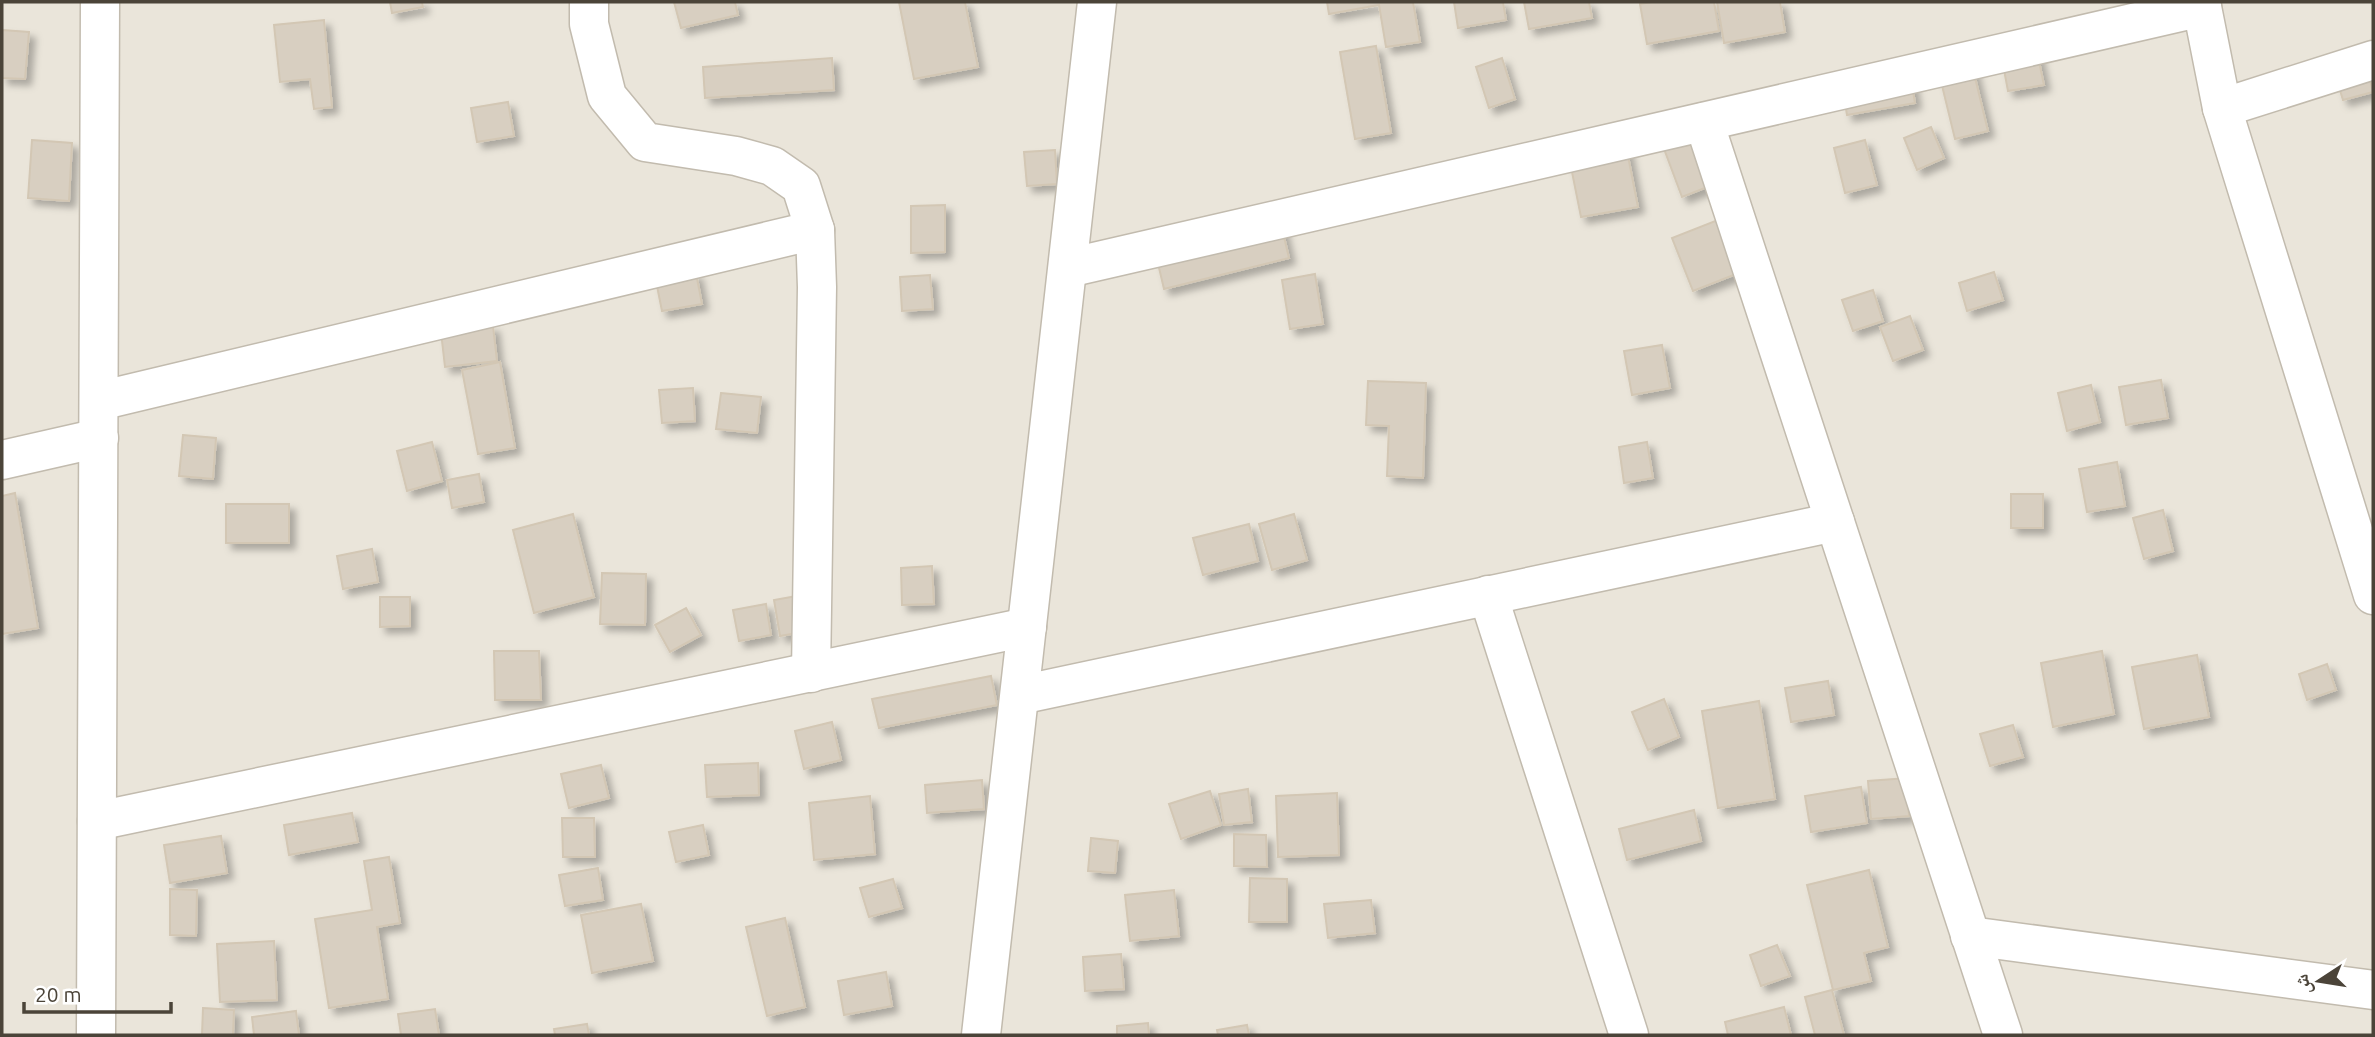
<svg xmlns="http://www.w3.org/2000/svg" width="2375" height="1037" viewBox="0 0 2375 1037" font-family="Ubuntu,'Noto Naskh Arabic',sans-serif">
<defs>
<filter id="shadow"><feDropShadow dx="6" dy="6" stdDeviation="3.5" flood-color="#0004"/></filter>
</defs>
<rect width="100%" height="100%" fill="#f6f3ec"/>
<!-- residential -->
<rect fill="#eae5da" x="2" y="2" width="2371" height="1033"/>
<!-- building -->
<g fill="#d8cfc1" stroke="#d3c7b4" stroke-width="2" filter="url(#shadow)">
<polygon points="390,2 422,2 423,7 392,13"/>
<polygon points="674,2 735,2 738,15 681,28"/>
<polygon points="899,2 965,2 978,67 914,79"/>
<polygon points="1327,2 1413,2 1420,42 1386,47 1379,5 1329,14"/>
<polygon points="1454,2 1503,2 1506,20 1458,28"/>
<polygon points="1524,2 1589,2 1592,18 1529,29"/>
<polygon points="1652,2 1714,2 1719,31 1647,44 1640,4"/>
<polygon points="1717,2 1780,2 1785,32 1724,43"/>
<polygon points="324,20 332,107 314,109 310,79 280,82 274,25"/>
<polygon points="2,30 29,32 25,79 2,78"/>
<polygon points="1376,46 1391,133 1355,139 1340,52"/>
<polygon points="2037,52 2044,85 2008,91 2002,59"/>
<polygon points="832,58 834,90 705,98 703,67"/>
<polygon points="1502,58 1515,99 1489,108 1476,67"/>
<polygon points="1971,61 1988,131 1955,139 1938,69"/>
<polygon points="2366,64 2373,92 2343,100 2335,74"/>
<polygon points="1910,73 1915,103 1847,115 1842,85"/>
<polygon points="508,102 514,136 477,142 471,108"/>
<polygon points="1694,126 1715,184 1682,197 1660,138"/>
<polygon points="1931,127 1944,158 1917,170 1904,138"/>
<polygon points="32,140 72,143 69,201 28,198"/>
<polygon points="1865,140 1877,185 1845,193 1834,148"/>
<polygon points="1626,146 1638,207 1581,217 1569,157"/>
<polygon points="1055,150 1057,184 1027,186 1024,152"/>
<polygon points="945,205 945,252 911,253 911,206"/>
<polygon points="1728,216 1749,269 1693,291 1672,238"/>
<polygon points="1281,224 1289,258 1164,289 1156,255"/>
<polygon points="1994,272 2003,300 1967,311 1959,283"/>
<polygon points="696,273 702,304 662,311 656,281"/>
<polygon points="1315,274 1323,324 1290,329 1282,280"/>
<polygon points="930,275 933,309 902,311 900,277"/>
<polygon points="1873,290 1883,321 1853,331 1842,300"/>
<polygon points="1910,316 1923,350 1893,361 1880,327"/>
<polygon points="493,326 497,361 445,367 441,332"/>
<polygon points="1662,345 1670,388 1632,395 1624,351"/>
<polygon points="500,362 515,448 478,454 462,370"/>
<polygon points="2161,380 2168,418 2126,425 2119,387"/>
<polygon points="1368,381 1426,383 1423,478 1387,476 1389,426 1366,425"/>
<polygon points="2091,385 2100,422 2067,431 2058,393"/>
<polygon points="693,388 695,421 662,423 659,390"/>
<polygon points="721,393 761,397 757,433 716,429"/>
<polygon points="183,435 216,438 213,479 179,476"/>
<polygon points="432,442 442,481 407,491 397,451"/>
<polygon points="1647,442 1653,478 1624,483 1619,447"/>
<polygon points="2117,462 2125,506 2087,512 2079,469"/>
<polygon points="479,474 484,502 452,508 447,480"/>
<polygon points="15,493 38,628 2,634 2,496"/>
<rect x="2011" y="494" width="32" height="34"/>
<rect x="226" y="504" width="63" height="39"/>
<polygon points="2163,510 2173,551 2144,559 2133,518"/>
<polygon points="573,514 594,597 534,613 513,530"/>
<polygon points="1294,514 1307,560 1272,570 1259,524"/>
<polygon points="1249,524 1258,561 1203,575 1193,538"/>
<polygon points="372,549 378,582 343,589 337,556"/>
<polygon points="932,566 934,604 902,605 901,568"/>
<polygon points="602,573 646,574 645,625 600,624"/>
<polygon points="808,594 814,630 780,636 774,600"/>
<polygon points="380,597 410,597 410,626 380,627"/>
<polygon points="766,604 771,635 739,641 733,610"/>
<polygon points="686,608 701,635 670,652 655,625"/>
<polygon points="494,651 539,651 541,700 495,700"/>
<polygon points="2102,651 2114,714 2053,727 2041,663"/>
<polygon points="2197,655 2209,717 2144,729 2132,667"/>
<polygon points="2327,664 2336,690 2307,700 2299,674"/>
<polygon points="991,676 997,705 879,728 872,699"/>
<polygon points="1828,681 1834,715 1791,722 1785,688"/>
<polygon points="1664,699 1679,737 1648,750 1632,712"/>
<polygon points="1759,701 1775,799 1718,808 1702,711"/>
<polygon points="832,722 841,760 804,769 795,731"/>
<polygon points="2013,725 2023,757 1990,766 1980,734"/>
<polygon points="758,763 759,795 707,797 705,765"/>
<polygon points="601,765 609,798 569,808 561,774"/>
<polygon points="1907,778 1909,816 1871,819 1868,781"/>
<polygon points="982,780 984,809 927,813 925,785"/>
<polygon points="1861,787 1867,823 1811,832 1805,796"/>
<polygon points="1248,789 1252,822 1224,825 1219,794"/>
<polygon points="1210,791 1221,825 1181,839 1169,804"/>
<polygon points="1337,793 1339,855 1278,857 1276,796"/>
<polygon points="870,796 875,854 814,860 809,803"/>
<polygon points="1694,810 1701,841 1627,860 1619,829"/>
<polygon points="352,813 358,842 289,855 284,825"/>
<polygon points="562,818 594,818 595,857 563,857"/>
<polygon points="703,825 709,855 676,862 669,832"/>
<polygon points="1234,834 1266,835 1267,867 1234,866"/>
<polygon points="221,836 227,873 170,883 164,845"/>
<polygon points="1091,838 1118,841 1115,873 1088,871"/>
<polygon points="389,857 400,923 377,927 388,999 329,1008 315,919 372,910 364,861"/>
<polygon points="598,868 603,900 565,906 559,875"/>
<polygon points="1869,870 1888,947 1864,953 1871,981 1833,990 1807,885"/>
<polygon points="1250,878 1287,879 1287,922 1249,922"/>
<polygon points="893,879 902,908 869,917 860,888"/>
<polygon points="170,889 197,890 196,936 170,935"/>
<polygon points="1174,890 1179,936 1130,941 1125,895"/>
<polygon points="1371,900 1375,933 1328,938 1324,904"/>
<polygon points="641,904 653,961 592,973 581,915"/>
<polygon points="785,918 805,1007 767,1016 746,927"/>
<polygon points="274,941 277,1000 220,1002 217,944"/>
<polygon points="1777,945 1790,976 1761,986 1750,955"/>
<polygon points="1121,954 1124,989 1085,991 1083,957"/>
<polygon points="886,972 892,1006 844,1015 838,981"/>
<polygon points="1832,990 1844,1035 1815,1035 1805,997"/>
<polygon points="1784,1007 1791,1035 1728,1035 1725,1022"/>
<polygon points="203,1008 234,1010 233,1035 202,1035"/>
<polygon points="435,1009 439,1035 401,1035 398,1014"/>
<polygon points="296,1011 299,1035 254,1035 252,1017"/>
<polygon points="1148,1023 1149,1035 1117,1035 1117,1026"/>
<polygon points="587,1024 589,1035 555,1035 554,1029"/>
<polygon points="1247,1025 1249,1035 1218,1035 1217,1030"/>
</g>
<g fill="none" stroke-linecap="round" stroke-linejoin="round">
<defs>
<g id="minor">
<polyline points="589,2 589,24 607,96 645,142 736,156 772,166 801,186 815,230 817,287 811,673"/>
<polyline points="2201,2 2222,108 2373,595"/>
<polyline points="2222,108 2373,60"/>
<polyline points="1704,122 2003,1035"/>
<polyline points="1068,268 2202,7"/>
<polyline points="99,401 815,230"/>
<polyline points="2,460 99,438"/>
<polyline points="1488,595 1629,1035"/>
<polyline points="1020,695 1835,522"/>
<polyline points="97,821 1027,627"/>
<polyline points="1970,936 2373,990"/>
<polyline points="96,1035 100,2"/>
<polyline points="981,1035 1097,2"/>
</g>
</defs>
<!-- minor casing -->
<use href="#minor" stroke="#c2bbae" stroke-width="41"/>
<!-- minor -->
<use href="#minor" stroke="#fff" stroke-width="38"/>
</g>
<!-- border -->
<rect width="2375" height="1037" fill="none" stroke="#4b4439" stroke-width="7"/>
<!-- north arrow -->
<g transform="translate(2319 981) rotate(258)" stroke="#ffffff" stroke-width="5" paint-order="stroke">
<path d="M0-5L12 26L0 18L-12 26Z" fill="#4b4439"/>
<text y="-10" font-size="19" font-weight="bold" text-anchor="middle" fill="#4b4439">ش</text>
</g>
<!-- scale -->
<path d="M24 1002v10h147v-10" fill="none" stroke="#4b4439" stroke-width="3.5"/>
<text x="35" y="1002" font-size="21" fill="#4b4439" stroke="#ffffff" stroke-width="5" paint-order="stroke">20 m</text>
</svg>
